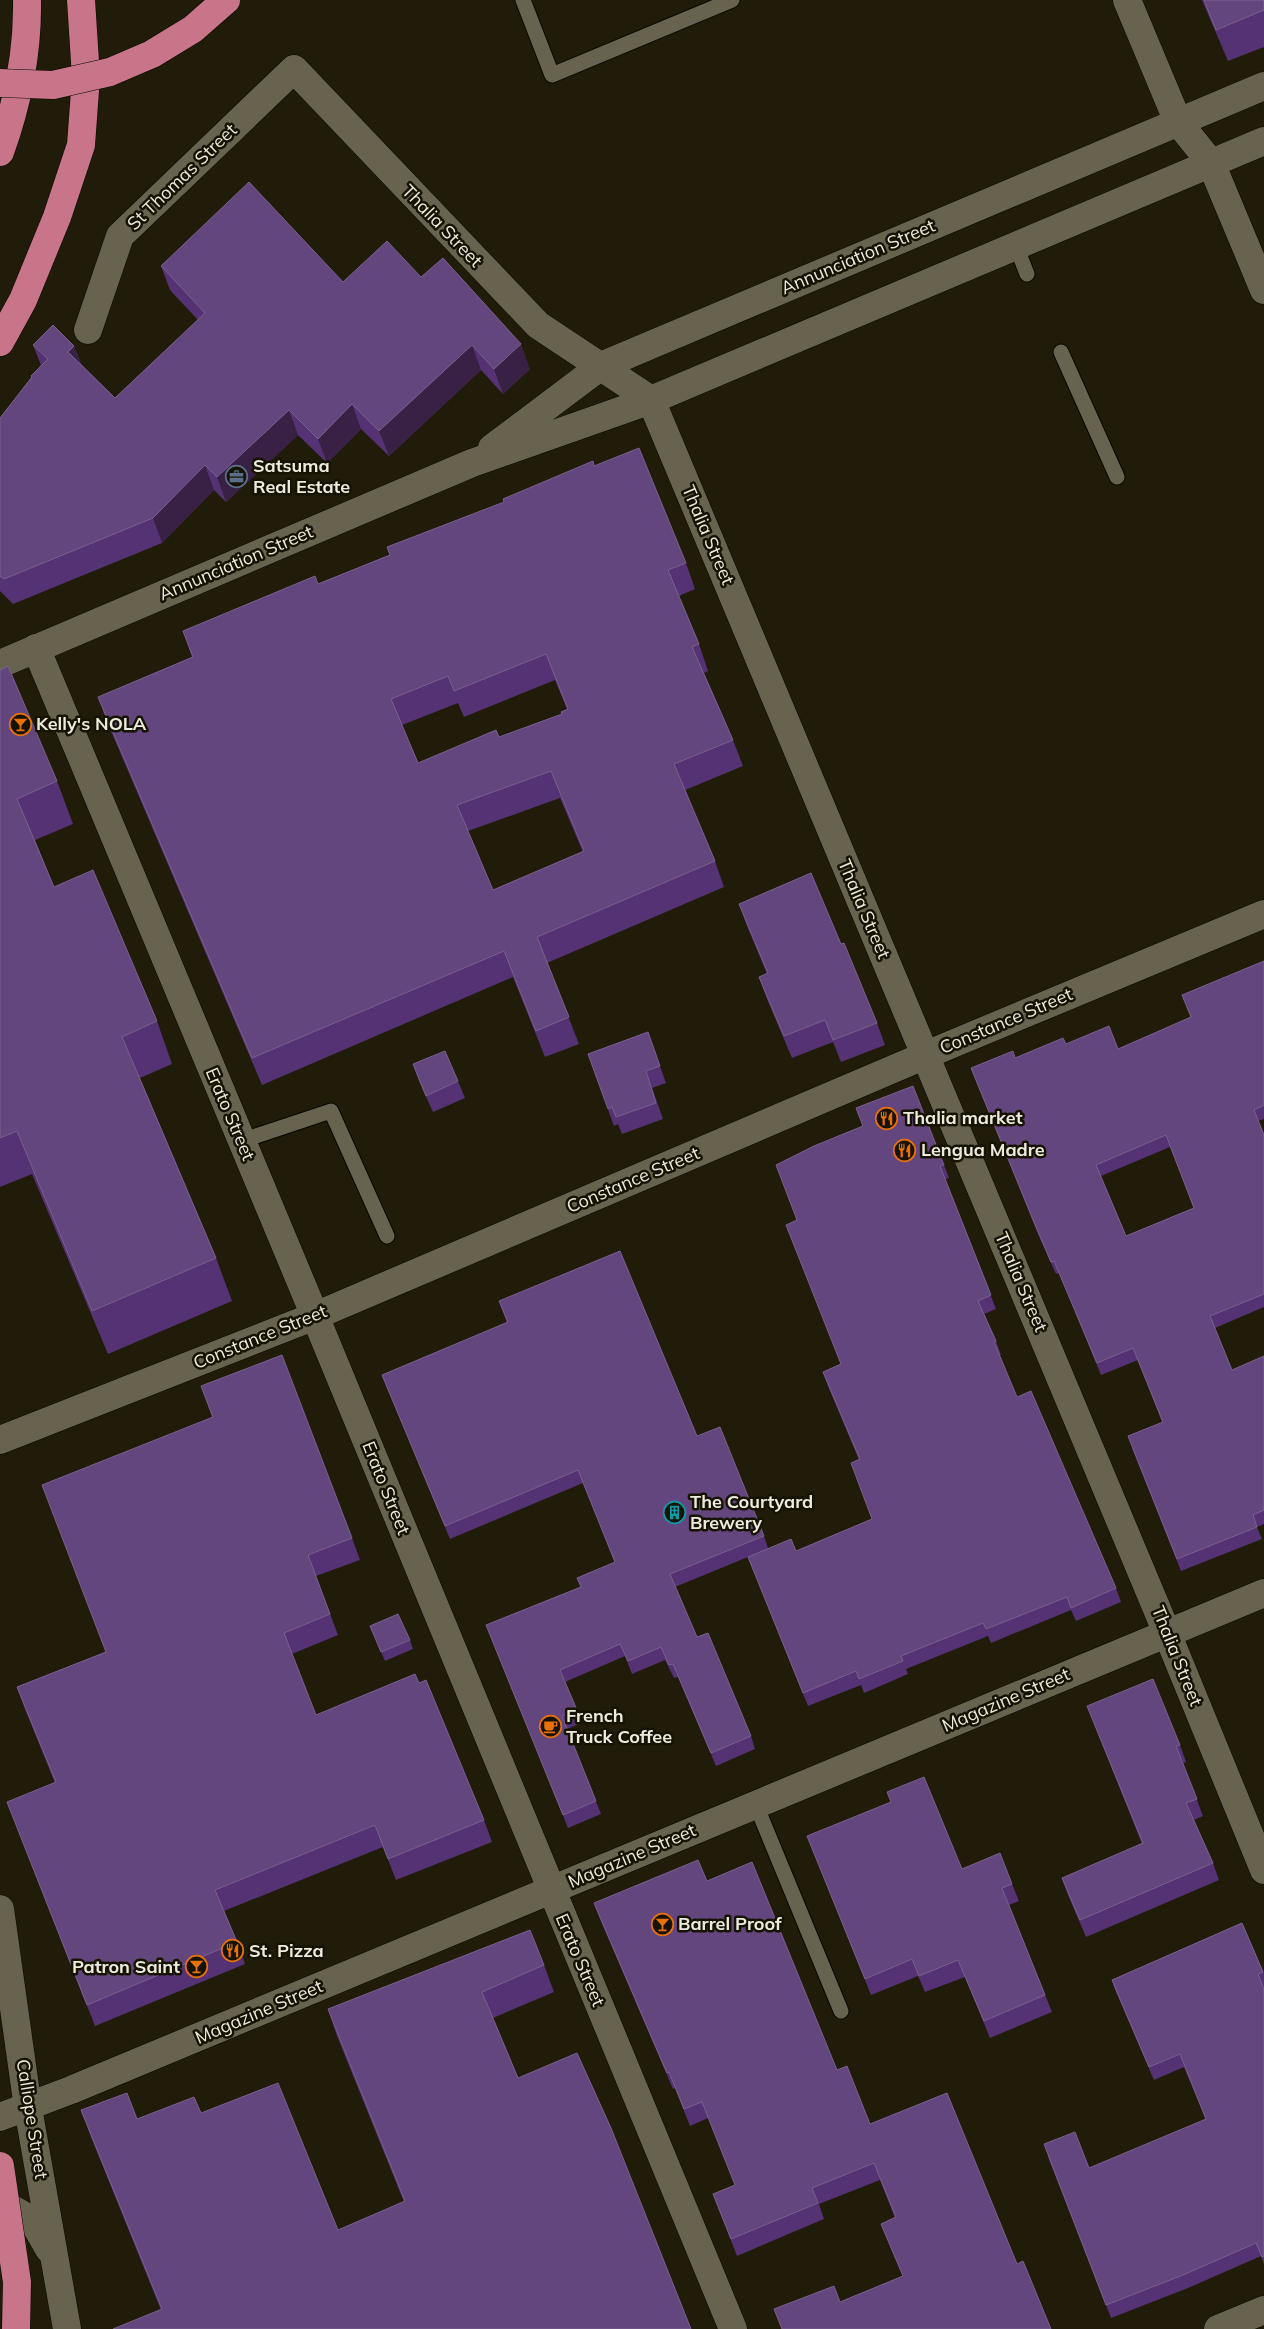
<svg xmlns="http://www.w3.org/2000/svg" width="1264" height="2329" viewBox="0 0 1264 2329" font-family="Mulish,sans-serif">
<rect width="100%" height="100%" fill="#201c09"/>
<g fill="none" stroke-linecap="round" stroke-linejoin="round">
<defs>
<g id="service">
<polyline points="523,0 552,75 732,0"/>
<polyline points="1016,246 1027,274"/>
<polyline points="1061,352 1117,477"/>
<polyline points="241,1141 331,1111 387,1236"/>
<polyline points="756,1805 841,2011"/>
</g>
<g id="minor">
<polyline points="1127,0 1178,122 1211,163 1264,290"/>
<polyline points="88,330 120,236 294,69 538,325 651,400 1167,1633 1264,1870"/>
<polyline points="492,448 601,366 1264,86"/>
<polyline points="36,648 315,1316 733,2329"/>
<polyline points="0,664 472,463 651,400 1264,141"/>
<polyline points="0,1440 315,1316 926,1055 1264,914"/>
<polyline points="1218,2329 1264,2310"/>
</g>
<g id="tertiary">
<polyline points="0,1909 28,2108 67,2329"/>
<polyline points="0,2117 71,2090 1264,1593"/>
<polyline points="0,2202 33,2221 49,2249"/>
</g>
<g id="motorway">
<path d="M0 152C18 102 28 54 27 0"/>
<polyline points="0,342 23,300 57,217 81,145 86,77 81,0"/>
</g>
</defs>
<!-- service casing -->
<use href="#service" stroke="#090600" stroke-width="17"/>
<!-- minor casing -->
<use href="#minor" stroke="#090600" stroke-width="29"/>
<!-- tertiary casing -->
<use href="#tertiary" stroke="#090600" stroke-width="29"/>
<!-- motorway casing -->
<use href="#motorway" stroke="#090600" stroke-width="29"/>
<!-- service -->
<use href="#service" stroke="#68634f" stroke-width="15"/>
<!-- minor -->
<use href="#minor" stroke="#68634f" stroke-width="28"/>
<!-- tertiary -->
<use href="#tertiary" stroke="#68634f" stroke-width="28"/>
<!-- motorway -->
<use href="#motorway" stroke="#c87589" stroke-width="28"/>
<defs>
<g id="motorway-bridge">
<polyline points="0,83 53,85 110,72 152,54 193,29 226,0"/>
<polyline points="0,2166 17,2282 16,2329"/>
</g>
</defs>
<!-- motorway-bridge casing -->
<use href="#motorway-bridge" stroke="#090600" stroke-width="29" stroke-linecap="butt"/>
<!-- motorway-bridge -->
<use href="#motorway-bridge" stroke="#c87589" stroke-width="28"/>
</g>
<!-- wall -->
<g fill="#543273" fill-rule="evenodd">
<polygon points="1202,0 1264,0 1264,47 1228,61"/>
<polygon points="161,266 343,282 421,277 530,369 503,394 481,370 389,456 361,429 327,463 298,435 226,502 214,490 162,543 13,604 0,591 0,418 31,378 31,376 41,365 33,345 74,346 81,364 115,398 198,320 170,290"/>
<path d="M594 466 686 563 695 589 679 596 699 644 708 671 704 673 733 740 743 766 685 790 715 861 724 887 547 963 579 1044 545 1057 513 977 262 1085 108 724 98 697 192 657 183 631 318 584 390 555ZM555 680 567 709 562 714 499 737 418 763 402 725 458 703 464 717ZM560 798 583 852 493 890 468 831Z"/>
<polygon points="0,670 57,781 73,824 35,840 54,887 157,1021 172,1064 140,1078 216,1258 232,1301 108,1354 32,1174 0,1187"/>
<polygon points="739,904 841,944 877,1023 885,1045 841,1062 833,1042 792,1058 767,999 759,977 767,974 747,926"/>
<path d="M1264 961V1119L1258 1121 1264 1135V1307L1215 1328 1232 1370 1264 1356V1524L1257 1527 1262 1539 1181 1571 1132 1448 1162 1422 1138 1360 1101 1375 1059 1273 1056 1274 1038 1234 971 1068 1015 1058 1066 1044 1118 1049 1191 1017 1182 995ZM1170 1147 1194 1208 1126 1236 1101 1176Z"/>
<polygon points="648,1032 666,1083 652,1088 663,1119 622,1134 618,1124 614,1126 588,1054"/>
<polygon points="413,1064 458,1081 465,1098 433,1112 419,1081"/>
<polygon points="944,1165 949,1178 945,1179 996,1309 984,1314 996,1341 1001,1355 999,1355 1017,1397 1116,1588 1121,1602 1076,1621 1071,1610 991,1643 988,1636 906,1669 908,1674 864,1693 861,1685 808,1706 748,1557 675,1587 697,1637 751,1736 755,1749 716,1766 678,1677 674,1678 665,1660 632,1674 625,1656 565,1682 581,1723 567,1729 601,1814 568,1828 486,1625 580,1587 615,1563 583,1483 450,1539 382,1375 507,1323 499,1301 697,1436 764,1536 768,1548 796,1551 872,1519 859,1460 828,1386 823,1372 841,1364 786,1225"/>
<polygon points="201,1386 352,1538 360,1560 316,1576 338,1635 292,1654 316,1715 419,1683 484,1820 492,1842 396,1880 383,1847 224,1911 237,1942 245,1964 95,2026 7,1802 55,1783 25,1709 17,1687 105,1652 212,1417"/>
<polygon points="370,1626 410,1640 413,1649 385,1661"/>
<polygon points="1087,1706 1180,1745 1186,1762 1183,1763 1203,1816 1194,1820 1213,1863 1219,1880 1086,1937 1068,1895 1062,1878 1142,1844"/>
<polygon points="807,1836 962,1869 1012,1884 1019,1901 1009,1905 1052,2012 990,2038 965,1977 925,1992 918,1976 871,1995"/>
<polygon points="707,1881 837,2070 870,2124 1017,2264 1051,2329 782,2329 774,2309 840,2302 903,2276 881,2224 895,2218 880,2180 819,2204 824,2219 737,2256 713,2194 735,2185 708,2118 690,2126 675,2088 673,2089 600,1919 594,1903"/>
<polygon points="1242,1923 1264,1973 1264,1986 1263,1987 1264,1989 1264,2264 1261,2256 1188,2288 1111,2318 1048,2157 1089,2168 1206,2120 1184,2067 1154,2080 1116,1992 1112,1980"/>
<polygon points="544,1965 554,1992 493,2018 518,2078 611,2128 161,2310 91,2137 81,2110 137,2119 201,2113 338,2230 404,2202 337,2036 328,2009"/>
</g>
<!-- shaded-wall -->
<g fill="#382144">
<polygon points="521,344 530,369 503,394 494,369"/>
<polygon points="472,345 481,370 389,456 379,431"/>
<polygon points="74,346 83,371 68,352"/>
<polygon points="352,404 361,429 327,463 318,439"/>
<polygon points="289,410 298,435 226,502 217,477"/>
<polygon points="205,465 214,490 162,543 153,518"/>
</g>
<!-- building -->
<g fill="#64467f" stroke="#7a608e" fill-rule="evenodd">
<polygon points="1204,0 1264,0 1264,10 1216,30"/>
<polygon points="249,182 343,282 387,241 421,277 443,258 521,344 494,369 472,345 379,431 352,404 318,439 289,410 217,477 205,465 153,518 4,579 0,576 0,418 32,377 31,376 48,359 33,345 53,325 74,346 68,352 115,398 205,313 161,266"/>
<path d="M639 448 686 563 668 570 699 644 692 647 733 740 674 764 715 861 537 937 569 1017 536 1031 504 951 252 1058 98 697 193 657 183 631 315 576 318 584 390 555 387 547 504 502 503 499 593 461 594 466ZM546 654 568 709 561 712 562 714 499 737 496 730 418 763 391 699 448 676 454 691ZM551 771 584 851 493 890 457 805Z"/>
<polygon points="8,666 57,781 17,799 54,887 93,870 157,1021 122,1037 216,1258 92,1311 17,1131 0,1138 0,670"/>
<polygon points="811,873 841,944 844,943 877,1023 833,1040 825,1020 784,1036 759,977 768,973 739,904"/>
<path d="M1264 961V1105L1254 1110 1264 1135V1294L1210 1316 1232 1370 1264 1356V1510L1253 1515 1257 1527 1177 1559 1128 1436 1163 1422 1133 1348 1097 1363 1054 1261 1051 1262 1034 1222 971 1068 1013 1051 1015 1058 1063 1038 1066 1044 1109 1026 1118 1049 1191 1017 1182 995ZM1166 1135 1194 1208 1126 1236 1096 1165Z"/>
<polygon points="648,1032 660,1066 646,1071 656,1103 616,1117 612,1107 608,1109 588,1054"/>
<polygon points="445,1051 458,1081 426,1096 413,1064"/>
<polygon points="913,1086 944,1165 940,1166 991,1295 978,1301 996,1341 994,1342 1017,1397 1031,1391 1116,1588 1071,1608 1067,1597 986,1629 983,1623 901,1656 903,1661 859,1679 856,1671 803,1693 748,1557 791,1539 796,1551 872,1519 851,1463 860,1459 823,1372 841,1364 786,1225 797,1220 776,1165 814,1146 863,1126 856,1108"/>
<polygon points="620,1251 697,1436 720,1427 764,1536 670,1574 697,1637 708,1633 751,1736 711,1753 673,1664 669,1665 661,1647 628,1661 620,1644 560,1670 577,1710 562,1716 596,1801 563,1815 486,1625 581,1587 577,1578 615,1562 578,1470 445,1526 382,1375 508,1322 499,1301"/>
<polygon points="282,1355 352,1538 308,1555 330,1614 284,1633 316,1715 415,1674 419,1683 426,1680 484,1820 388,1859 375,1825 215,1890 237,1942 87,2005 7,1802 56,1782 17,1687 106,1652 42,1485 213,1417 201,1386"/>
<polygon points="398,1614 410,1640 381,1652 370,1626"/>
<polygon points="1153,1679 1180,1745 1176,1746 1197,1799 1186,1803 1213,1863 1080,1920 1062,1878 1143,1843 1087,1706"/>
<polygon points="924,1777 962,1869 1000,1853 1012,1884 1002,1888 1045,1995 984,2021 958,1960 919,1976 912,1959 865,1979 807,1836 891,1802 887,1792"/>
<polygon points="698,1860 707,1881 752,1862 837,2070 847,2066 870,2124 947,2093 1017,2264 1023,2261 1051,2329 782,2329 774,2309 834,2286 840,2302 903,2276 881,2224 896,2217 874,2163 812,2188 818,2203 731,2239 713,2194 735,2185 702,2102 684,2109 669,2072 667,2073 594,1903"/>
<polygon points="1242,1923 1263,1972 1258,1974 1264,1989 1264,2256 1262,2257 1256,2243 1183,2275 1106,2305 1044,2144 1075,2132 1089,2168 1206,2119 1180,2054 1149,2067 1112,1980"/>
<polygon points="530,1930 544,1965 482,1992 518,2078 577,2053 611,2128 691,2329 113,2329 162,2309 81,2110 127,2093 137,2119 194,2097 201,2113 278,2083 338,2230 405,2201 328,2009"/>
</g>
<!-- icons -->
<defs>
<symbol id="office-ring" viewBox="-11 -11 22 22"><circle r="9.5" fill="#161303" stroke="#5c6f8a" stroke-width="1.5"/><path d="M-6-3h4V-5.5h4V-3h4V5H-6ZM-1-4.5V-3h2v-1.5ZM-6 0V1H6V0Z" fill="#5c6f8a"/></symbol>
<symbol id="bar-ring" viewBox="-11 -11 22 22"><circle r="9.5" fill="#161303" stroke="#e8710a" stroke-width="1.5"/><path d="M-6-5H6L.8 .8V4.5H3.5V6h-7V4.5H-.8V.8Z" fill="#e8710a"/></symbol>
<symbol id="restaurant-ring" viewBox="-11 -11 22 22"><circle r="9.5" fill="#161303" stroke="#e8710a" stroke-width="1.5"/><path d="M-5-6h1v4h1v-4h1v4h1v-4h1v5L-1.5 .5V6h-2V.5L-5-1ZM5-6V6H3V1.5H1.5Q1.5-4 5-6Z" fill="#e8710a"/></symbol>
<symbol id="building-ring" viewBox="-11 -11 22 22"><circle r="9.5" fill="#161303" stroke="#0f9aa8" stroke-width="1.5"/><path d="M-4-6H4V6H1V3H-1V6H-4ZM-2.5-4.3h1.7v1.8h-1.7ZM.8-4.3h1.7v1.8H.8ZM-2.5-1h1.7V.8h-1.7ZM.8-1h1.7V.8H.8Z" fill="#0f9aa8"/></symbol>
<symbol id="cafe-ring" viewBox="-11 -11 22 22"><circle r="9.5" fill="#161303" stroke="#e8710a" stroke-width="1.5"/><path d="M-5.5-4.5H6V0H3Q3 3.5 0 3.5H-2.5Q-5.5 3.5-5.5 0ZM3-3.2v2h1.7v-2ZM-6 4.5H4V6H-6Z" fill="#e8710a"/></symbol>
</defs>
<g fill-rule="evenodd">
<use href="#office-ring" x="224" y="464" width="25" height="25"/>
<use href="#bar-ring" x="8" y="712" width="25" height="25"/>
<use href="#restaurant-ring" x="874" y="1106" width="25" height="25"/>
<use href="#restaurant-ring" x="892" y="1138" width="25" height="25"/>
<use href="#building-ring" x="662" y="1500" width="25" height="25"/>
<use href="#cafe-ring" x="538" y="1714" width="25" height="25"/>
<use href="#bar-ring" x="650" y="1912" width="25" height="25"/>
<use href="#restaurant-ring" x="220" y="1938" width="25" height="25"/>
<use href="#bar-ring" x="184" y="1954" width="25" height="25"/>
</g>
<g text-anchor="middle" stroke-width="5" stroke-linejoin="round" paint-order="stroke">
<!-- street labels -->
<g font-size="18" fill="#edebdf" stroke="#161303">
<text transform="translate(182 177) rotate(-44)" y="6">St Thomas Street</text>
<text transform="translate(442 226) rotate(46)" y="6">Thalia Street</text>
<text transform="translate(858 257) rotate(-23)" y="6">Annunciation Street</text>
<text transform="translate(708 535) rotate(67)" y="6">Thalia Street</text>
<text transform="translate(236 563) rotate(-23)" y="6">Annunciation Street</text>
<text transform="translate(864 909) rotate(67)" y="6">Thalia Street</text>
<text transform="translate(1006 1021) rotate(-23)" y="6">Constance Street</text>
<text transform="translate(230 1114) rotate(67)" y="6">Erato Street</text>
<text transform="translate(633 1180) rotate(-23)" y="6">Constance Street</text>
<text transform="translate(1021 1282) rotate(67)" y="6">Thalia Street</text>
<text transform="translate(260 1337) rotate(-22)" y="6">Constance Street</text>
<text transform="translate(386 1488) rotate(68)" y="6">Erato Street</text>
<text transform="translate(1177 1656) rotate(68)" y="6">Thalia Street</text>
<text transform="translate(1006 1700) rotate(-23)" y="6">Magazine Street</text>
<text transform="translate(632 1856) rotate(-23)" y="6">Magazine Street</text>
<text transform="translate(580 1960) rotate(67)" y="6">Erato Street</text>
<text transform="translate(259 2012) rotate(-23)" y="6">Magazine Street</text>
<text transform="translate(32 2119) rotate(81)" y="6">Calliope Street</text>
</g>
<!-- poi labels -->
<g font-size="18" font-weight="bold" fill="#edebdf" stroke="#161303" text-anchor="start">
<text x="253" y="472">Satsuma<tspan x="253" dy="21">Real Estate</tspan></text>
<text x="36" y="730">Kelly's NOLA</text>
<text x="903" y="1124">Thalia market</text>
<text x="921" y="1156">Lengua Madre</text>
<text x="690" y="1508">The Courtyard<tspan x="690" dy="21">Brewery</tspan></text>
<text x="566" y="1722">French<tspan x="566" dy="21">Truck Coffee</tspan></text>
<text x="678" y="1930">Barrel Proof</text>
<text x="249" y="1957">St. Pizza</text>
<text x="180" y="1973" text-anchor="end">Patron Saint</text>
</g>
</g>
</svg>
